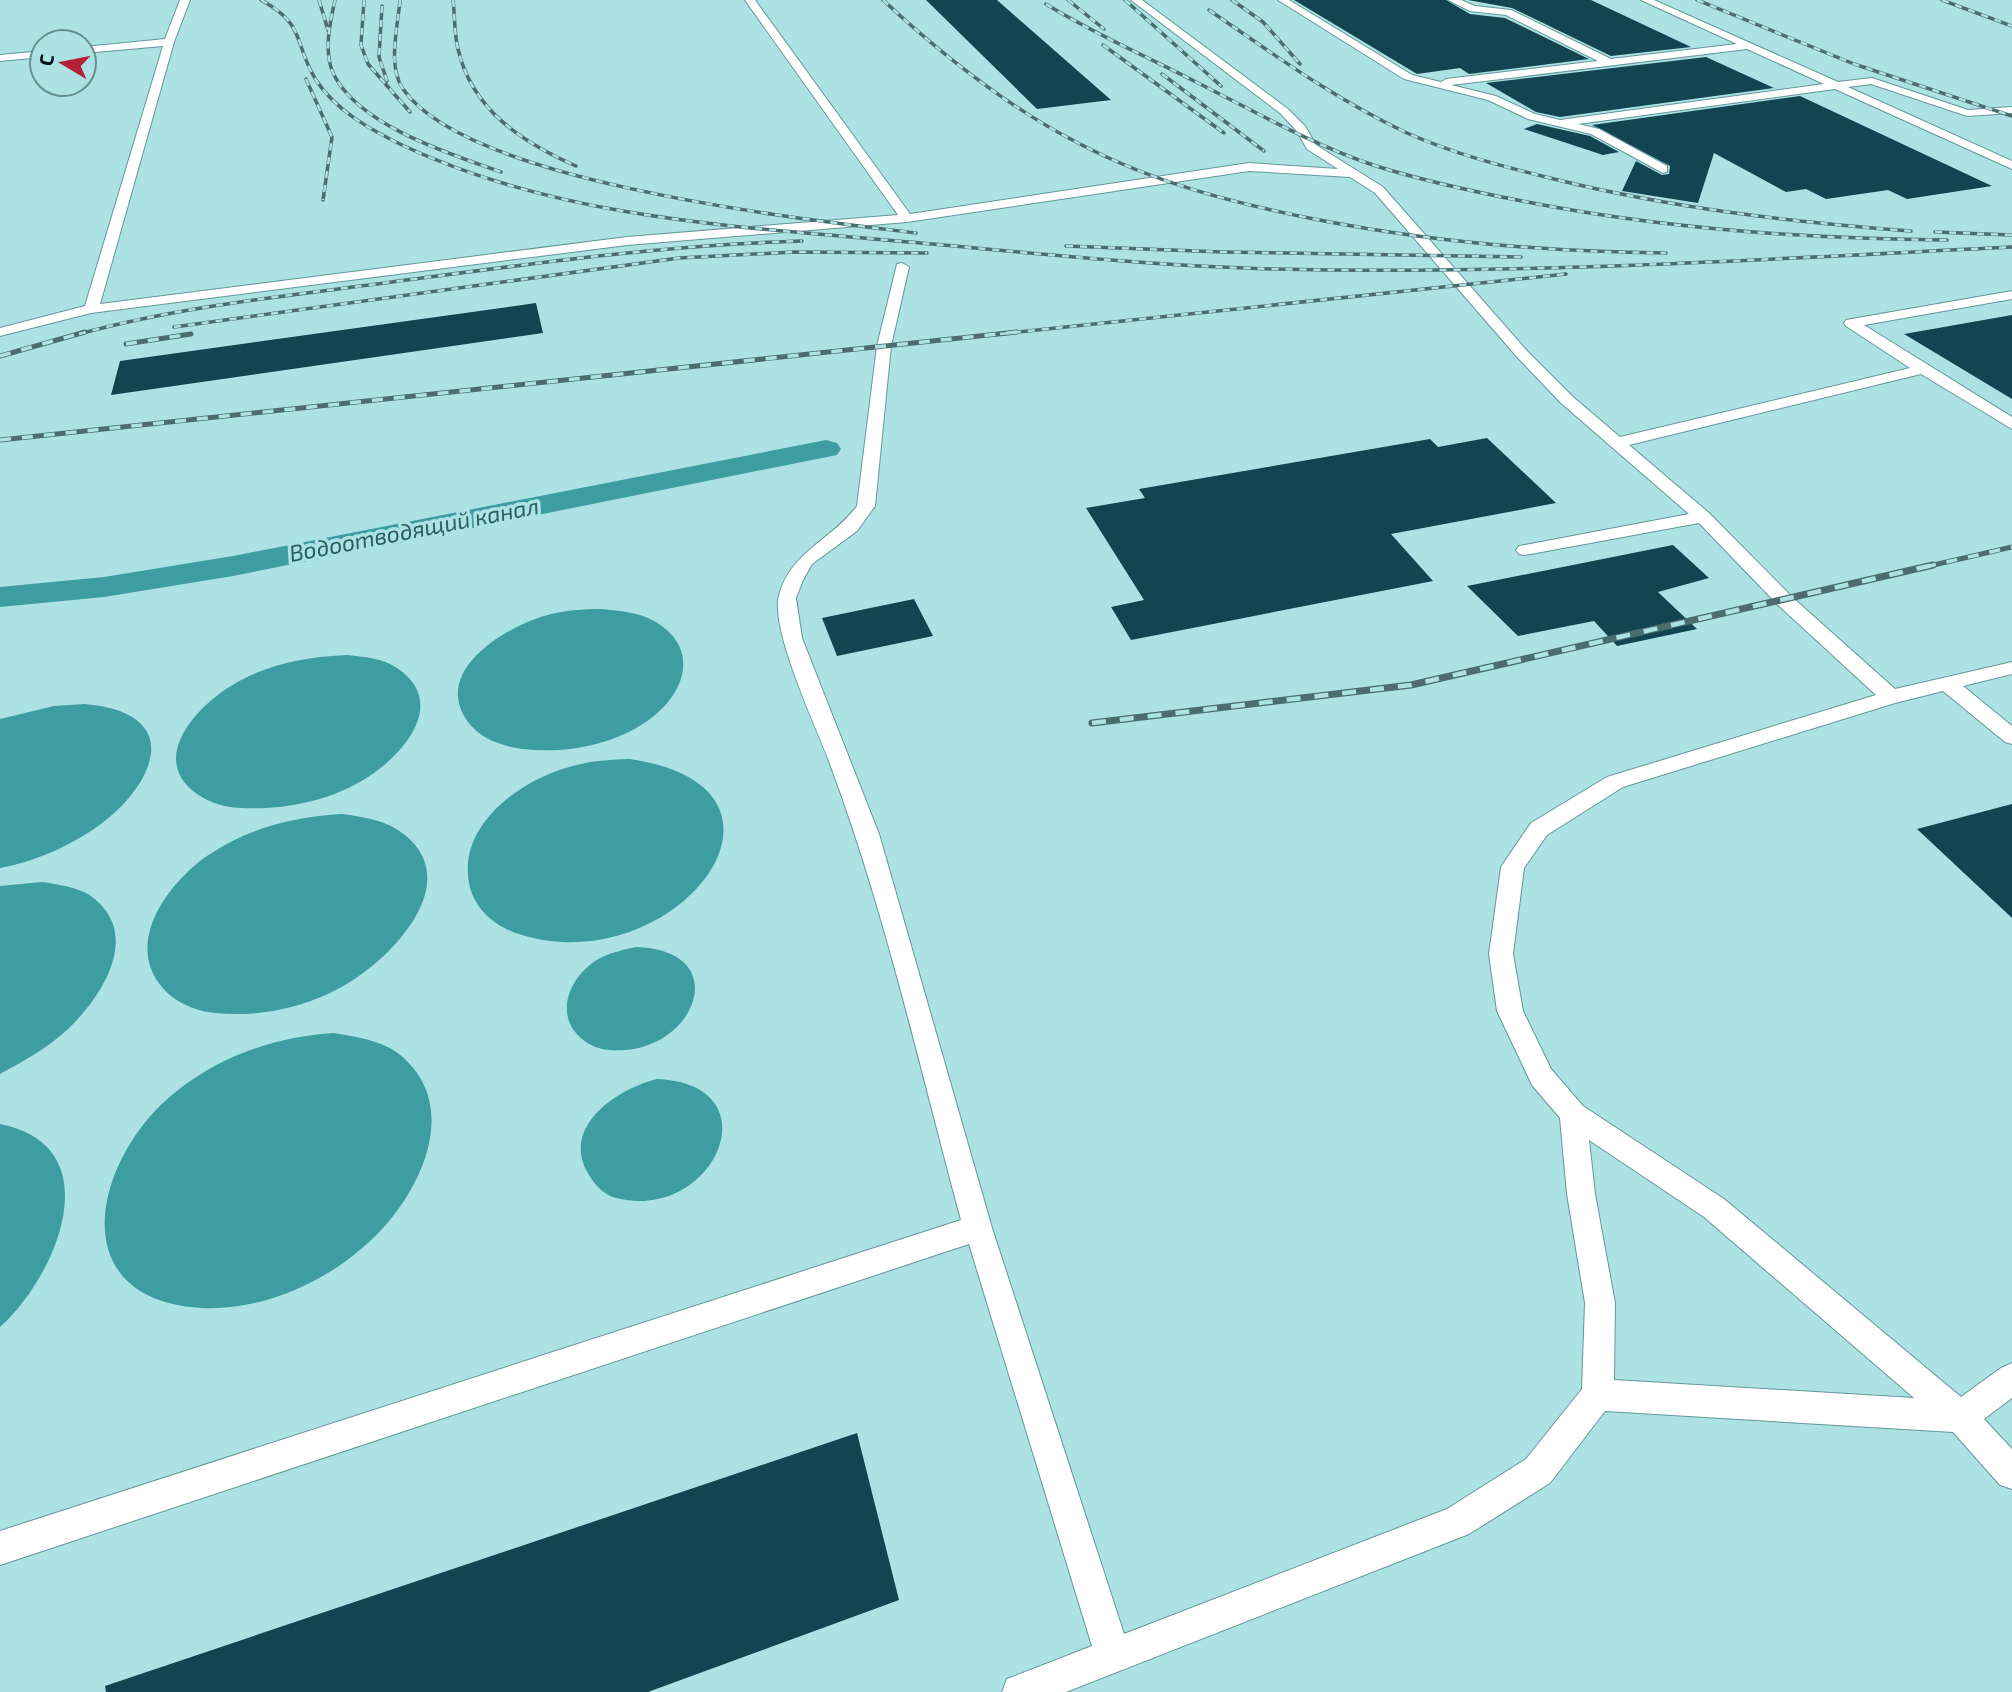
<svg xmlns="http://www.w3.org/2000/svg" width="2012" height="1692" viewBox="0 0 2012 1692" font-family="'Exo 2',sans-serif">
<rect width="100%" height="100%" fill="#ace2e4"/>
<!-- water -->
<g fill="#3e9da1">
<path d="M602 609C620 611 638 612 654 621 702 648 685 696 646 722 613 744 573 752 534 750 511 749 483 742 468 722 431 672 504 628 544 616 563 610 583 609 602 609Z"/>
<path d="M347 655C364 657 383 658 397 668 448 702 405 753 368 777 331 801 285 810 242 808 227 808 210 803 197 794 150 761 192 712 226 689 262 665 304 657 347 655Z"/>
<path d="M85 704C101 706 118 708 132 717 174 743 138 793 112 815 82 841 39 861 0 868V719L54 706Z"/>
<path d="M629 759C827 787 676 982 522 935 497 928 474 910 469 883 458 826 518 782 566 768 587 761 607 760 629 759Z"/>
<path d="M342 814C361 817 381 819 398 830 475 881 382 971 328 994 292 1010 254 1017 215 1013 200 1012 182 1005 171 996 119 952 163 887 207 856 248 828 293 817 342 814Z"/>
<path d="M42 882C60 885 83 887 97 901 140 939 100 999 67 1030 47 1048 24 1061 0 1074V886Z"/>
<path d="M636 947C732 950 698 1045 625 1050 613 1051 599 1050 589 1044 553 1022 565 982 595 961 608 953 622 950 636 947Z"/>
<path d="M334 1033C356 1037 381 1040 399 1054 468 1109 414 1206 361 1249 318 1286 258 1311 201 1308 58 1299 95 1154 178 1090 225 1054 276 1037 334 1033Z"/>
<path d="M657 1079C776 1084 714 1223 616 1198 604 1195 595 1185 589 1175 559 1127 617 1089 657 1079Z"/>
<path d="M0 1124C112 1146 57 1276 0 1327Z"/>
</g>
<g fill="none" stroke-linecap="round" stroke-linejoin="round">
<!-- canal -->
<polygon fill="#3e9da1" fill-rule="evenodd" points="826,440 837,443 841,449 837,455 233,576 104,597 0,607 0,587 104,577 233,556"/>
</g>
<!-- building -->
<g fill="#124451">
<polygon points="926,0 997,0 1111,100 1037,109"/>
<polygon points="1294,0 1446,0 1470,14 1505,18 1589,59 1469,74 1460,68 1417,74"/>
<polygon points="1468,0 1591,0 1691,47 1611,56 1512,8"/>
<polygon points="1706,57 1774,88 1560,117 1536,112 1486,83"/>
<polygon points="1800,96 1992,186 1907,199 1888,190 1826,199 1806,189 1786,192 1714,153 1698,203 1622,191 1636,161 1662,175 1669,174 1670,166 1592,125"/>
<polygon points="1537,124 1590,136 1619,152 1603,155 1524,129"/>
<polygon points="536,303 543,333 111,395 120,361"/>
<polygon points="2012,315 2012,399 1904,334"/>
<polygon points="1487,438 1556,503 1391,534 1433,581 1131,640 1111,607 1144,600 1086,508 1145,498 1139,489 1430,439 1438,447"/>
<polygon points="1673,545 1709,578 1658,592 1697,629 1617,646 1594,621 1518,636 1467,586"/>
<polygon points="914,599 933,636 837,656 822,618"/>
<polygon points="2012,804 2012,918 1917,829"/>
<polygon points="857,1433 899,1600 648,1692 106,1692 105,1686"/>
</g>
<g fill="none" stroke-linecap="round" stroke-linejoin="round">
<defs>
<g id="service">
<path d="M180 0H190L174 42 100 304 627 237 898 215 745 0H755L910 214 1249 163 1338 169 1307 149 1296 130 1280 113 1131 0H1142L1288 109 1305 126 1316 145 1383 187 1528 352 1573 397 1620 437 1910 368 1846 326 1844 323 1846 320 2012 291V299L1864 325 2012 417V429L1921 374 1629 445 1709 513 1792 597 1895 689 2012 662V674L1963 686 2012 726V744L2005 742 1943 691 1895 703 1623 787 1547 835 1524 868 1513 954 1523 1011 1551 1069 1583 1106 1724 1199 1961 1397 2001 1368 2012 1363V1398L1984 1419 2012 1449V1489L2000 1485 1953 1432 1605 1411 1550 1483 1469 1534 1066 1692H1002L1007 1679 1092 1646 969 1244 0 1565V1531L961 1220C919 1065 884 906 827 756 814 722 770 628 779 595 791 551 832 540 857 506L877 346 897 264 902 263 909 267 891 346 875 506 857 531 812 564 803 580 796 598 802 638 879 834 992 1228 1124 1634 1447 1509 1526 1459 1582 1389 1585 1303 1567 1194 1560 1118 1532 1085 1497 1011 1489 954 1501 867 1531 823 1607 777 1876 695 1778 605 1699 523 1525 555 1519 554 1516 550 1519 546 1525 545 1689 514 1561 403 1518 358 1375 193 1350 177 1249 171 907 222 627 245 91 313 0 336V328L85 306 163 46 84 53V47L165 39ZM1589 1140 1704 1217 1914 1398 1614 1380 1615 1303 1595 1194Z"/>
<path d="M1278 0H1289L1412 75 1441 82 1446 79 1598 61 1506 15 1470 11 1448 0H1461L1475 6 1511 10 1611 59 1737 44 1641 0H1654L1838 82 1872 78 1968 110 2012 107V113L1967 116 1871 84 1848 87 2012 161V169L1835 89 1578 124 1599 129 1667 166V172L1663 173 1591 134 1528 119 1488 100 1404 79ZM1747 49 1824 84 1560 120 1535 114 1496 96 1451 85Z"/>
<polygon points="42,51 42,57 0,61 0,55"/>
</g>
</defs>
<!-- service casing -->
<use href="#service" stroke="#639799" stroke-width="2"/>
<!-- service -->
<use href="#service" fill="#fff" fill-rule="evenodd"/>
<defs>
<g id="rail-far2">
<path d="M261 0C307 25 293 43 316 80 336 111 371 130 404 146 559 218 730 226 898 241 1024 252 1149 266 1275 269 1521 275 1767 259 2012 247"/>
<polyline points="319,0 328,30"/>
<path d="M335 0C330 23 323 53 334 75 360 126 450 154 501 172"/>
<polyline points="364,0 361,45 368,64 410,112"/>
<path d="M400 0C398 26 387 66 403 89 468 183 803 219 916 233"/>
<path d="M453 0C455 16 454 33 458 49 472 110 522 142 576 166"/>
<path d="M883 0C942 55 1006 106 1078 143 1152 182 1233 203 1314 219 1431 242 1548 252 1666 253"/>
<polyline points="1068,0 1104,29"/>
<polyline points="1125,0 1221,86"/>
<polyline points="1232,0 1263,22 1300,64"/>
<polyline points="1697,0 1854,64 2012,116"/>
<polyline points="1942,0 2012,26"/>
<path d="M1046 4C1094 34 1146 56 1196 82 1254 111 1311 144 1373 165 1423 181 1475 192 1527 202 1666 229 1806 239 1947 240"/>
<polyline points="382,6 379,57 387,81"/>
<path d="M1209 10C1273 54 1336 100 1407 133 1454 154 1505 167 1554 179 1671 208 1791 222 1911 231"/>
<polyline points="1103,45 1224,133"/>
<polyline points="1162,74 1264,151"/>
<polyline points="306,79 332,137 323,200"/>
<polyline points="1935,232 2012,235"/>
<polyline points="1066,246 1223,252 1521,257"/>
<polyline points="174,327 679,258 794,252 927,253"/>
<path d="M79 334C181 306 287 296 392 282 529 264 663 245 802 241"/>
<polyline points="1000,334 1566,274"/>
</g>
<g id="rail-far1">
<polyline points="126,344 191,334"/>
<polyline points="0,356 85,332"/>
<polyline points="0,440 1017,332"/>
<polyline points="1925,567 2012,547"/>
</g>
<polyline id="rail" points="1092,723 1411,685 1933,565"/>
</defs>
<!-- rail-far2 casing -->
<use href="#rail-far2" stroke="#4b6d6f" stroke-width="3.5"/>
<!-- rail-far1 casing -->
<use href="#rail-far1" stroke="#4b6d6f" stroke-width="5"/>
<!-- rail casing -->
<use href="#rail" stroke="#4b6d6f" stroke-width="7"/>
<!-- rail-far2 -->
<use href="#rail-far2" stroke="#ace2e4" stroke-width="2.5" stroke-dasharray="7" stroke-linecap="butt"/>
<!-- rail-far1 -->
<use href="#rail-far1" stroke="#ace2e4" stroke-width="3.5" stroke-dasharray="11" stroke-linecap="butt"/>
<!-- rail -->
<use href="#rail" stroke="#ace2e4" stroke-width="4.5" stroke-dasharray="14" stroke-linecap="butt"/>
</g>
<g text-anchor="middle" stroke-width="7" stroke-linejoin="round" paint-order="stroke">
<!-- far-water labels -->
<g font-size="23" font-style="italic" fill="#2a5f61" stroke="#ace2e4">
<text transform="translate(414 530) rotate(-11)" y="8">Водоотводящий канал</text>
</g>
</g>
<!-- north arrow -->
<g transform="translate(63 63) rotate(280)"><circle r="33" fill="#ace2e4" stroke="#678f90" stroke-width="2"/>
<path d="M0-5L12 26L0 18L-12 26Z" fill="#b42139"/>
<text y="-10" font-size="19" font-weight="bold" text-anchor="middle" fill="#001213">С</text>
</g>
</svg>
